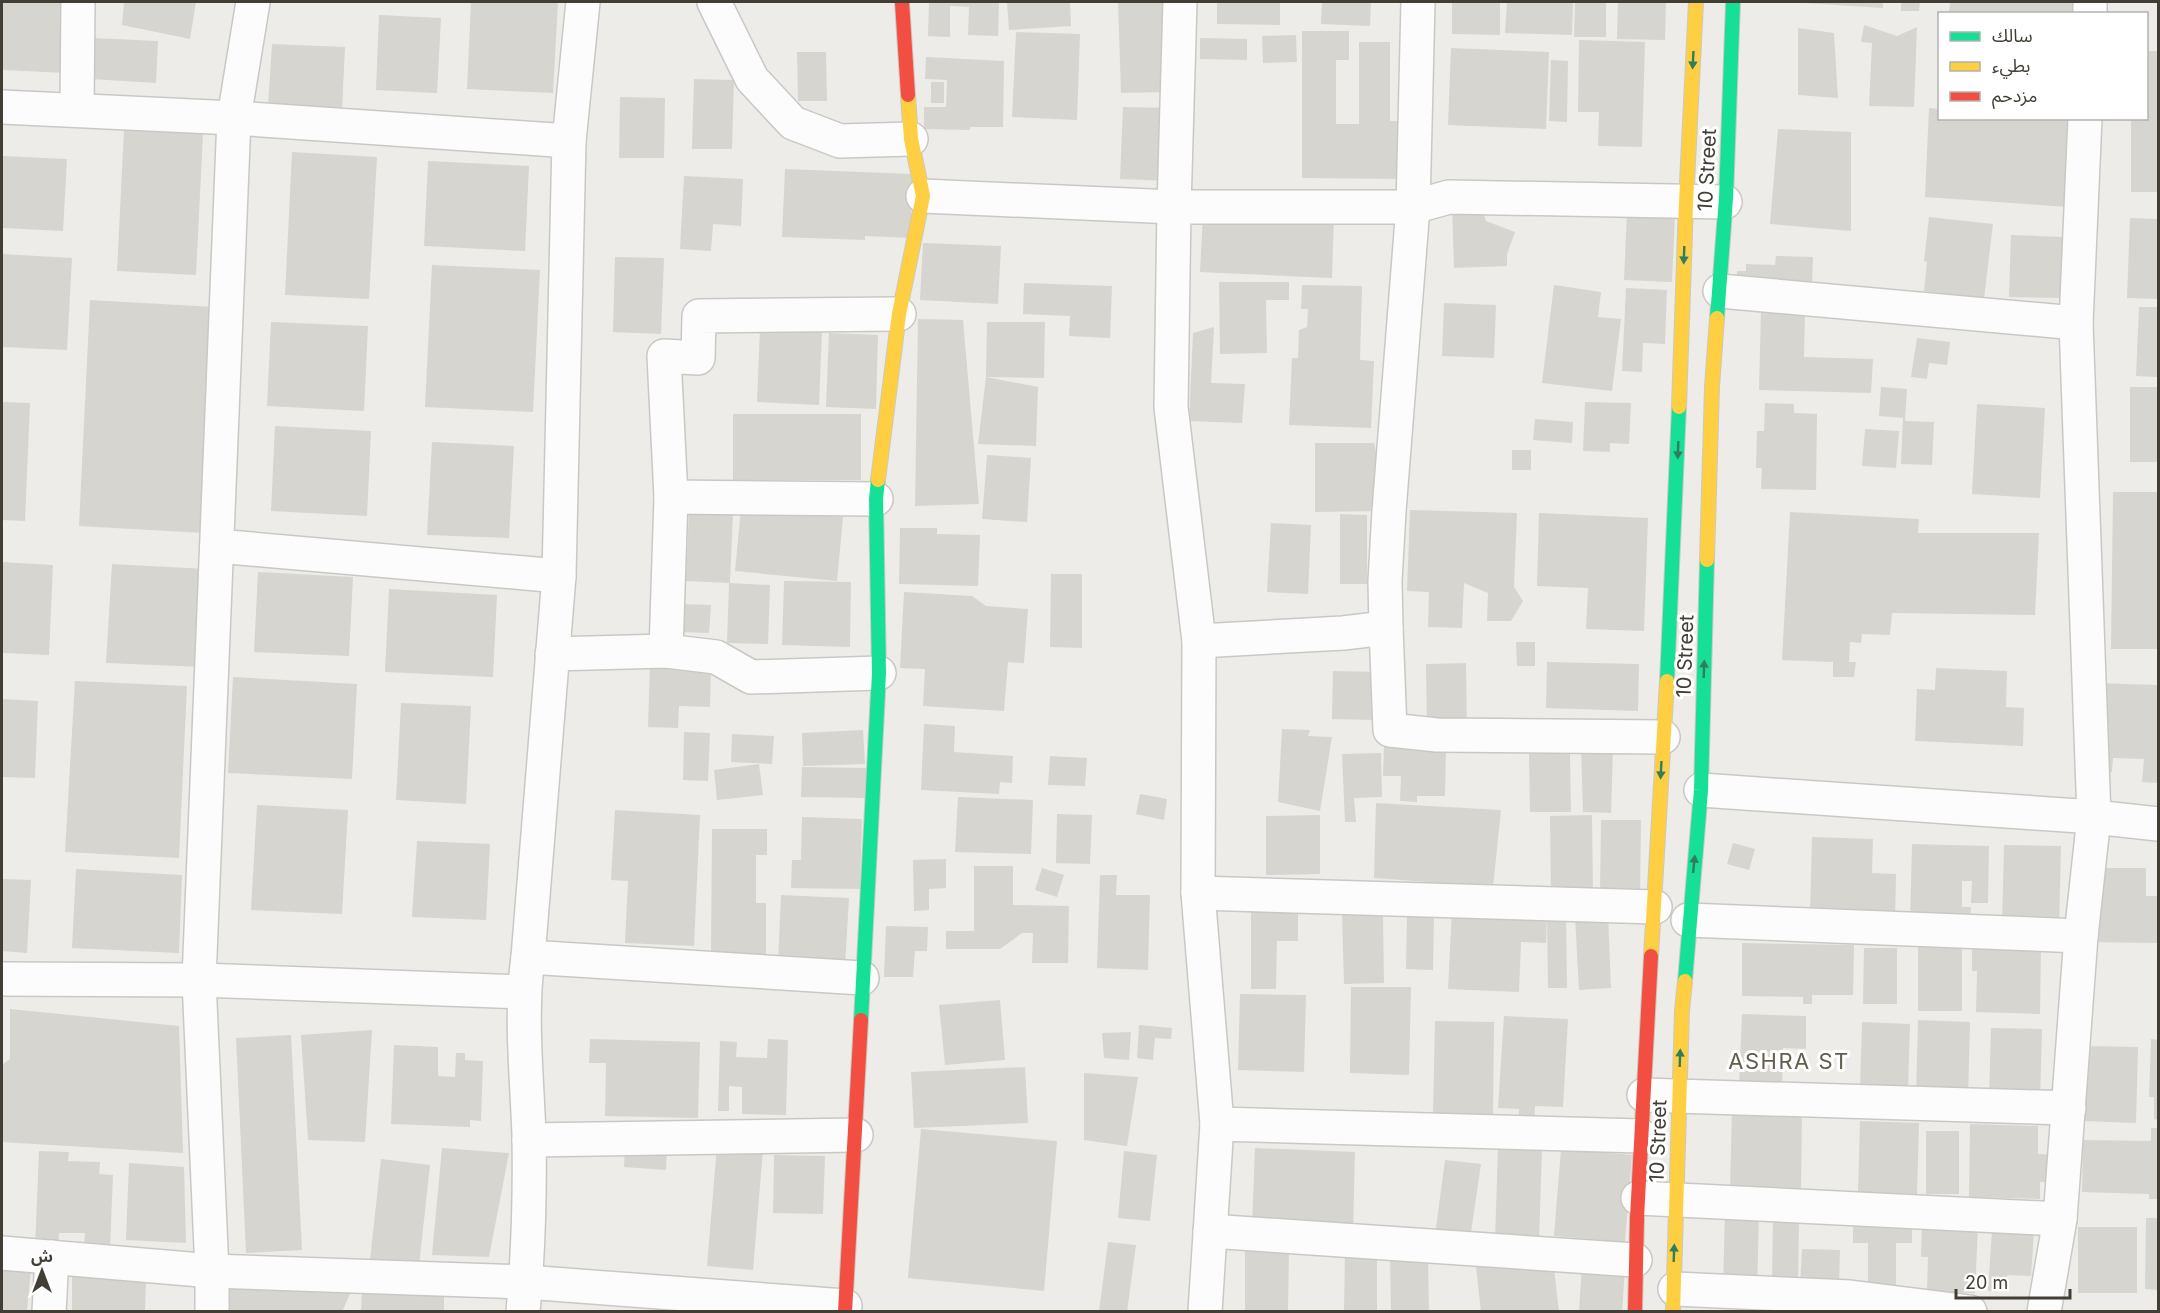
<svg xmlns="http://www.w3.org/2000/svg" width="2160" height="1313" viewBox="0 0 2160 1313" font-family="Inter,'Noto Sans Arabic',sans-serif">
<rect width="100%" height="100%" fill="#edece8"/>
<!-- building -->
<g fill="#d7d5d0">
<polygon points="2,2 71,2 67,73 2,70"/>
<polygon points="124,2 196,2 190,39 122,25"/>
<polygon points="471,2 558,2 553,93 467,89"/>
<polygon points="929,2 999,2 998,36 968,35 969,7 950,6 950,37 928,36"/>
<polygon points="1007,2 1070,2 1071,26 1009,30"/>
<polygon points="1118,2 1164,2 1167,92 1121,93"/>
<polygon points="1217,2 1280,2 1280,25 1217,24"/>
<polygon points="1322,2 1371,2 1370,26 1321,24"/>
<polygon points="1452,2 1500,2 1500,35 1452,34"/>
<polygon points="1507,2 1573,2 1572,35 1505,33"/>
<polygon points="1575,2 1606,2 1606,37 1574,37"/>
<polygon points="1618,2 1666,2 1665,40 1617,39"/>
<polygon points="1804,2 1883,2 1883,8 1804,3"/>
<polygon points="1901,2 1920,2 1919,11 1901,11"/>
<polygon points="1950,2 2079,2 2078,14 1949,14"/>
<polygon points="379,15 441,18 437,93 376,90"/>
<polygon points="1864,25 1897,36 1917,27 1914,107 1869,106 1872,43 1861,42"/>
<polygon points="1798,28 1834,33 1838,98 1798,95"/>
<polygon points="1302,31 1349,31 1349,60 1336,60 1336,124 1359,124 1359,42 1390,42 1390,121 1407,121 1407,179 1302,178"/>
<polygon points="1016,32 1080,34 1077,120 1012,117"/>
<polygon points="1296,35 1297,62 1263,63 1262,36"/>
<polygon points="93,38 158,41 156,83 91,79"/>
<polygon points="1200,38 1247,39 1247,60 1200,59"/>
<polygon points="1579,40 1645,42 1642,147 1598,146 1599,112 1578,112"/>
<polygon points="272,44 345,47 342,110 268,107"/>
<polygon points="1451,48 1549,52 1546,129 1448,125"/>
<polygon points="2146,51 2158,51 2158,192 2131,192 2131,118 2146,118"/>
<polygon points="797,52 826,52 827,101 798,101"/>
<polygon points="926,57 1004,61 1003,127 970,127 970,130 924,129 924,107 946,107 947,80 925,79"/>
<polygon points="1551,60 1568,61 1567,122 1549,121"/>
<polygon points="694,79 734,80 732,149 692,149"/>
<rect x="931" y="82" width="13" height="21"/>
<polygon points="620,97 665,98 664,158 619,158"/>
<polygon points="1123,107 1173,108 1170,181 1120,179"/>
<polygon points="1929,108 1940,109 1940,118 2071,118 2070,207 1925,197"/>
<polygon points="1778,129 1851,132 1851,231 1770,224"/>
<polygon points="124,130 203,134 196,275 117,271"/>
<polygon points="292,152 377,157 369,299 285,295"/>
<polygon points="2,156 67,159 63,231 2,228"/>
<polygon points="428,161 529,166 525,251 424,246"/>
<polygon points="785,169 913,174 910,238 865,236 865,240 782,237"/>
<polygon points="684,176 743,179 741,226 713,224 711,251 680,249"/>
<polygon points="1452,205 1480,205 1486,221 1515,232 1507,254 1507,266 1454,268"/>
<polygon points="1627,212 1675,214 1672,282 1624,280"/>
<polygon points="1203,215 1334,216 1332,278 1200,272"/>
<polygon points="1929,217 1993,224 1984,299 1924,291 1927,262 1924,261"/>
<polygon points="2130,218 2158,219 2158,299 2127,298"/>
<polygon points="2011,235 2064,237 2062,298 2009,297"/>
<polygon points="923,243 1001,246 998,304 920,300"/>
<polygon points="2,254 72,258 67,350 2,347"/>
<polygon points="1776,256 1813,257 1811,314 1805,314 1804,357 1873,359 1871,393 1759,390 1761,309 1736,309 1737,271 1746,271 1746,264 1775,265"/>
<polygon points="615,257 664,258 661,334 613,332"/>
<polygon points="432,265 540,270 533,412 425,407"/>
<polygon points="1219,282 1289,282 1289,300 1266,300 1267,353 1220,354"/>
<polygon points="1024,283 1112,286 1110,338 1069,336 1070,316 1023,314"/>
<polygon points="1302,285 1362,286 1360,360 1374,361 1371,428 1289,425 1292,358 1298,358 1299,330 1307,327 1308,309 1301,309"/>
<polygon points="1554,285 1601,292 1598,317 1621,319 1612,391 1542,383"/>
<polygon points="1626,288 1667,290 1665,344 1643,343 1642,372 1622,371"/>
<polygon points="90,300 215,307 204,533 79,526"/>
<polygon points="1444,303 1496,305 1494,358 1442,356"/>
<polygon points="2139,307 2158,307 2158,377 2136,376"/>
<polygon points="918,319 963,320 979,504 915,506"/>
<polygon points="271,322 368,326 364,411 267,406"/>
<polygon points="987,322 1045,322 1044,378 986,377"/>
<polygon points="1214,327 1211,383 1245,384 1242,423 1189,421 1193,333"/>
<polygon points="760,329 822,331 819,405 757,402"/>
<polygon points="829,333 878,335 876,409 826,407"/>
<polygon points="1917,338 1950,342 1947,365 1929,363 1927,379 1911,377"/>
<polygon points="986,377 1038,387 1036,446 978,444"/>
<polygon points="1881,387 1907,389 1905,421 1934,422 1932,465 1901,464 1903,418 1879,416"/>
<rect x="2130" y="387" width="28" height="75"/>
<polygon points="2,402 30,403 25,521 2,520"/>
<polygon points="1585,402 1631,403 1629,444 1610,443 1610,452 1583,451"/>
<polygon points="1765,403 1794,404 1794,413 1817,414 1816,490 1761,489 1762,468 1756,468 1757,431 1764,431"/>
<polygon points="1977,404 2045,408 2040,498 1972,494"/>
<rect x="733" y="414" width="128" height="66"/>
<polygon points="1535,419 1573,422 1572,443 1533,440"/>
<polygon points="275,426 371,431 367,516 271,511"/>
<polygon points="1865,429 1899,431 1896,468 1862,466"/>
<polygon points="432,442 514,446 509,538 427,535"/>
<polygon points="1315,443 1374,443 1389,511 1315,512"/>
<rect x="1512" y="450" width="19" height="20"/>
<polygon points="987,455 1031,458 1027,522 982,519"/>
<polygon points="2113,492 2158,492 2158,649 2111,649"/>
<polygon points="741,509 843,517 837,581 735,571"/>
<polygon points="689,510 733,513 730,583 686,581"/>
<polygon points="1410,510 1517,513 1514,587 1523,601 1511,621 1487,621 1488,593 1464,583 1462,628 1428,627 1429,592 1407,591"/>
<polygon points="1790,512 1919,519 1918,533 2039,533 2035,615 1892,613 1890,635 1862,634 1861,643 1850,642 1849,662 1856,662 1854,677 1833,677 1833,662 1782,660"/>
<polygon points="1539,513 1648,518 1644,631 1586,629 1588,588 1537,586"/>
<polygon points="1340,514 1367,515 1367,584 1340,584"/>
<polygon points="1271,523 1311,525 1308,594 1267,592"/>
<polygon points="900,528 937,528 937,534 980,535 978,586 899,584"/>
<polygon points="2,562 53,565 49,655 2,653"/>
<polygon points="112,564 207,569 203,667 106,663"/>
<polygon points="258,572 353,577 349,656 254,652"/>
<polygon points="1051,574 1082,574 1082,648 1050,647"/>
<polygon points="784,581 851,582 850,647 782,645"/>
<polygon points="729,583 770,585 768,644 727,643"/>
<polygon points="389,589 497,595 493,677 385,672"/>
<polygon points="904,592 972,596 986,606 1028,609 1024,663 1008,662 1004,711 923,706 925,669 900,668"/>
<polygon points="679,604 711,605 709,633 678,632"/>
<polygon points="1516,642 1535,642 1535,666 1517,666"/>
<polygon points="1547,662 1639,664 1638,711 1546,708"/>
<polygon points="650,663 711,666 710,707 679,706 678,728 648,727"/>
<polygon points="1466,663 1467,729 1427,730 1426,664"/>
<polygon points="1936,668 2007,671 2006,707 2024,708 2023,746 1915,741 1917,689 1935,690"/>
<polygon points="1333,671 1377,672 1375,720 1332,719"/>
<polygon points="233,677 357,684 352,779 228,773"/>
<polygon points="75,681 187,686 179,858 65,852"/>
<polygon points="2094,683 2158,685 2158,783 2142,782 2144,759 2113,758 2112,772 2090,771"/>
<polygon points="2,699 38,701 35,778 2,777"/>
<polygon points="401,703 471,706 466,804 396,800"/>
<polygon points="924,724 955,726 954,752 1013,756 1012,783 1000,782 999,794 921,790"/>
<polygon points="1282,729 1310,730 1308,736 1332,737 1320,811 1278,802"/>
<polygon points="863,730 865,764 803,766 802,733"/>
<polygon points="684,732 710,733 708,781 683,780"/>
<polygon points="732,734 774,736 772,764 731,762"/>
<polygon points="1384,747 1446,748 1445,796 1417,796 1417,802 1400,801 1401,776 1383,776"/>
<polygon points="1581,749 1613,749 1611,813 1583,812"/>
<polygon points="1570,752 1571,812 1530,812 1529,754"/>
<polygon points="1381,753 1382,797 1354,798 1356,822 1345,822 1342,754"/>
<polygon points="1050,756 1087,758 1085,786 1048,785"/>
<polygon points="759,764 763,795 717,800 714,770"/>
<polygon points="802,767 870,768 870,798 801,797"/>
<polygon points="1140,794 1167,799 1164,820 1136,814"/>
<polygon points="958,797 1033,800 1031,854 955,852"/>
<polygon points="1376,803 1501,810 1493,887 1374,878"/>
<polygon points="257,805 348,810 342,914 251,910"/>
<polygon points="615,810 700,815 694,946 625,943 628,881 611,880"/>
<polygon points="1057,814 1092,815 1090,864 1056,863"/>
<polygon points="1320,815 1320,874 1266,875 1266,816"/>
<polygon points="1592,815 1593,897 1551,897 1550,816"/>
<polygon points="802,817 862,819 860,889 791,888 792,860 801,860"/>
<polygon points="1601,820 1641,820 1640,893 1600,892"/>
<polygon points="712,829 767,829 767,855 756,855 756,903 766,903 766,954 711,954"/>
<polygon points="1812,837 1873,839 1872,873 1896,874 1895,924 1810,914"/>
<polygon points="417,841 490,844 486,920 412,917"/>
<polygon points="1733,843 1755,849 1749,870 1727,864"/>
<polygon points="1912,844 1989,846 1988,903 1971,903 1972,881 1962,881 1962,907 1971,907 1970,925 1910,924"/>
<polygon points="2004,845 2061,846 2059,929 2002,927"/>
<polygon points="946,859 946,888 929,889 929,910 914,911 913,860"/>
<polygon points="974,866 1013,866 1013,905 1069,906 1068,963 1032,963 1033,933 1022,933 1000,949 946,949 946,931 974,931"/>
<polygon points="1042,868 1064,875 1057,897 1035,890"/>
<polygon points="2100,868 2146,868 2146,896 2158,896 2158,943 2088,942"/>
<polygon points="76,869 182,875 179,953 72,948"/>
<polygon points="1100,875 1117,875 1116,895 1150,895 1148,970 1097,968"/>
<polygon points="2,879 31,880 27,953 2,951"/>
<polygon points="781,895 849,898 845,967 778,964"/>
<polygon points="1452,910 1547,914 1546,943 1521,942 1519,992 1448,989"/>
<polygon points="1251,912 1298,912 1298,941 1277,941 1276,989 1251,989"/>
<polygon points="1407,914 1434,914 1433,970 1406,969"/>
<polygon points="1342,915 1383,915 1384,983 1344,984"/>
<polygon points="1547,915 1566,915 1567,988 1548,988"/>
<polygon points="1608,915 1611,988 1579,990 1575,917"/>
<polygon points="886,926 928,927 927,951 915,951 913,977 884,977"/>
<polygon points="1972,941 2041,942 2040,1014 1976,1012 1977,971 1972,971"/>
<polygon points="1742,943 1854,945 1853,995 1812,995 1812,1004 1803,1004 1803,997 1742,996"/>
<rect x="1918" y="946" width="44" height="65"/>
<polygon points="1864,948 1897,948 1897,1004 1863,1004"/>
<polygon points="1351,987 1411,987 1409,1075 1350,1073"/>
<polygon points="1240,994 1306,995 1304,1072 1238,1070"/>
<polygon points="1000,1000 1005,1060 945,1065 939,1005"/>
<polygon points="10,1009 179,1026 183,1153 2,1142 2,1065 10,1059"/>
<polygon points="1742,1014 1806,1016 1806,1049 1783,1048 1782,1087 1739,1085"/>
<polygon points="1504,1016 1568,1019 1563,1107 1535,1106 1534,1133 1518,1132 1519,1109 1498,1108"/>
<polygon points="1918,1020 1970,1022 1968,1099 1916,1097"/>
<polygon points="1435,1021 1494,1022 1493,1116 1433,1114"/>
<polygon points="1862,1022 1910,1024 1908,1091 1860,1090"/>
<polygon points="1139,1025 1172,1028 1171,1039 1155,1038 1153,1060 1137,1058"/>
<polygon points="1991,1028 2042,1029 2040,1099 1989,1097"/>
<polygon points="372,1030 365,1142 308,1140 301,1035"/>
<polygon points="1131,1032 1129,1060 1104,1058 1102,1033"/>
<polygon points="291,1035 302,1250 246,1253 236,1038"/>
<polygon points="590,1039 700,1042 698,1118 605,1116 606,1063 589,1063"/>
<polygon points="768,1039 788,1040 786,1115 742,1114 742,1087 729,1086 729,1111 718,1111 720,1041 737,1042 736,1057 767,1058"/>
<polygon points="2151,1039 2158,1040 2158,1120 2154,1119 2154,1097 2149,1097"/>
<polygon points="394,1045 438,1047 438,1076 455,1077 456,1053 465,1053 465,1060 483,1061 481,1121 470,1120 470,1127 391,1124"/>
<polygon points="2085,1046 2138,1047 2136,1123 2082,1121"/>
<polygon points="1025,1067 1028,1123 914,1128 911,1072"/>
<polygon points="1084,1073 1138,1077 1127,1146 1084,1140"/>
<polygon points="1732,1107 1802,1108 1801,1192 1730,1191"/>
<polygon points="1860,1121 1919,1123 1917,1194 1858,1192"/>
<polygon points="1970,1124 2038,1126 2038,1154 2056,1155 2055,1182 2040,1182 2040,1199 1969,1197"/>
<polygon points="2151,1128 2158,1128 2158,1199 2149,1199 2149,1194 2082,1192 2083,1140 2151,1141"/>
<polygon points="921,1129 1057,1141 1044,1291 908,1278"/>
<rect x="1926" y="1131" width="33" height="63"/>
<polygon points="625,1143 667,1146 666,1170 624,1167"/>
<polygon points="717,1145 763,1150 753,1270 707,1266"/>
<polygon points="442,1148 509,1153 489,1257 432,1255"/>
<polygon points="1255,1148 1355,1152 1353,1234 1252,1228"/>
<polygon points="1498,1148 1542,1149 1539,1240 1495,1239"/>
<polygon points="1561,1149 1632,1155 1625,1242 1554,1236"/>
<polygon points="39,1151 69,1152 68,1161 100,1162 99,1174 113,1175 110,1248 84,1247 85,1233 59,1233 58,1249 35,1248"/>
<polygon points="1124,1151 1157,1155 1150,1221 1118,1218"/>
<polygon points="774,1155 825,1156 823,1214 773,1213"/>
<polygon points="381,1159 430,1165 419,1266 370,1260"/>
<polygon points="1445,1160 1481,1164 1470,1239 1435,1235"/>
<polygon points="129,1163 184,1167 186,1243 126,1240"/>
<polygon points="1725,1211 1759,1213 1757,1291 1723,1289"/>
<polygon points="1773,1216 1799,1216 1798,1287 1772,1286"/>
<polygon points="2146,1218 2158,1218 2158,1290 2145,1289"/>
<polygon points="1853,1220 1912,1220 1912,1243 1896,1243 1896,1293 1868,1293 1868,1243 1853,1243"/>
<polygon points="1922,1223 1978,1226 1975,1293 1927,1291 1928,1257 1921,1257"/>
<rect x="2078" y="1227" width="59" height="66"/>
<polygon points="1992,1230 2034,1231 2031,1276 2007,1275 2006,1291 1988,1291"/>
<polygon points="1108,1242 1136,1245 1127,1312 1099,1312"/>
<polygon points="1245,1248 1289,1249 1288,1312 1245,1312"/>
<polygon points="1802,1249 1840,1250 1839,1289 1800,1287"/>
<polygon points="1345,1250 1377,1250 1377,1312 1344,1312"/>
<polygon points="1390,1254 1428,1254 1429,1312 1391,1312"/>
<polygon points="1553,1260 1559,1312 1481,1312 1476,1267"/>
<polygon points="1582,1265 1625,1268 1622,1312 1579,1312"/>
<polygon points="2,1268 31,1268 27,1312 2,1312"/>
<polygon points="72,1273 146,1277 145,1312 72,1312"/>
<polygon points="229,1285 353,1287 342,1312 228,1312"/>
<polygon points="362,1291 444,1294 444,1312 361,1312"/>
</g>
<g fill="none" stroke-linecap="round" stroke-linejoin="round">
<defs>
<g id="street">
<polyline points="714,2 752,79 793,123 840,141 911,139"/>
<polyline points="1180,2 1174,207 1171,407 1199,641 1198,893 1217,1124 1205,1312"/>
<polyline points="2090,14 2090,2"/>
<polyline points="2,107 234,118 569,141"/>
<polyline points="77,110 78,2"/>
<polyline points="923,196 1174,207 1413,207 1449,197 1725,202"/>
<polyline points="1720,291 2076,323"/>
<polyline points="671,497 876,499"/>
<polyline points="217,546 559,576"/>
<polyline points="1386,628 1390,730 1437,735 1663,737"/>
<polyline points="1199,641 1343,633 1386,628 1385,581 1389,511 1413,207 1418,2"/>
<polyline points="666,651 671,497 664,356 698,358 699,316 899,314"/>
<polyline points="552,654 666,651 716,657 751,677 879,673"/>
<polyline points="1701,790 2094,817 2158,824"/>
<polyline points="1198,893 1655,907"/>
<polyline points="1688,920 2081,936"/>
<polyline points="528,957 862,978"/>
<polyline points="2,979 199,980 523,992"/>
<polyline points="1644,1095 2069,1108"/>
<polyline points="1217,1124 1641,1136"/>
<polyline points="529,1140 856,1135"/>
<polyline points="1638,1198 2060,1219"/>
<polyline points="1210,1231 1635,1260"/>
<polyline points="2,1253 212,1271 526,1282 845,1306"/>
<polyline points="1675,1289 1850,1297 1970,1312"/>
<polyline points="49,1312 52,1257"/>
<polyline points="212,1312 212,1271 199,980 234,118 253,2"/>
<path d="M523 1312C528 1256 530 1192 529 1136 527 1077 520 1016 528 957L559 576 569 141 583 2"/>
<polyline points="2044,1312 2060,1219 2081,936 2094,817 2076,323 2085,118"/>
</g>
<g id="fast">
<polyline points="1717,318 1726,198 1733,2"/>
<polyline points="1667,681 1679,407"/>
<polyline points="1685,981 1701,790 1707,560"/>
<polyline points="861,1020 879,673 876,499 878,480"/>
</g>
<g id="slow">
<polyline points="1679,407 1686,203 1696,2"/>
<polyline points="878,480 899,314 923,196 911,139 908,95"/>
<polyline points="1707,560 1712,387 1717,318"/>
<polyline points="1651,956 1667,681"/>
<polyline points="1673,1312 1682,1011 1685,981"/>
</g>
<g id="jam">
<polyline points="902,2 908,95"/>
<polyline points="845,1312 861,1020"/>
<polyline points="1635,1312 1637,1218 1651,956"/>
</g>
</defs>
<!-- street casing -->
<use href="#street" stroke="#cac8c4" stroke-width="36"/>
<!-- fast casing -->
<use href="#fast" stroke="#ccc9bf" stroke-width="16"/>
<!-- slow casing -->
<use href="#slow" stroke="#ccc9bf" stroke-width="16"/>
<!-- jam casing -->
<use href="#jam" stroke="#ccc9bf" stroke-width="16"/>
<!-- street -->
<use href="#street" stroke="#fcfcfc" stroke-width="33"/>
<!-- fast -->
<use href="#fast" stroke="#16e098" stroke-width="14"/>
<!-- slow -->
<use href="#slow" stroke="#ffcf43" stroke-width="14"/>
<!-- jam -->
<use href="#jam" stroke="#f24e42" stroke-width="14"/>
</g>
<!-- one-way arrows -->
<defs><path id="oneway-solid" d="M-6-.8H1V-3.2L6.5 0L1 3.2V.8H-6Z" transform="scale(1.5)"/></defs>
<g fill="#307e5d">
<use href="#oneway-solid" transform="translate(1693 60) rotate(93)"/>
<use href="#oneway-solid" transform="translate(1684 255) rotate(92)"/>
<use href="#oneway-solid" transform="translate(1678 450) rotate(92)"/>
<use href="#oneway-solid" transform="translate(1704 669) rotate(-88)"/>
<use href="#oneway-solid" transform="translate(1661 770) rotate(93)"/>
<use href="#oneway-solid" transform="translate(1694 864) rotate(-84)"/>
<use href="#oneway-solid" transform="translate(1680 1058) rotate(-88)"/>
<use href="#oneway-solid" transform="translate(1674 1253) rotate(-88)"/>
</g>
<g text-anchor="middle" stroke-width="6" stroke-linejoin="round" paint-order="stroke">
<!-- street labels -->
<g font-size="20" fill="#423d35" stroke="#fff">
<text transform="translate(1707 170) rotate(-87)" y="7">10 Street</text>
<text transform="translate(1685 656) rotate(-88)" y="7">10 Street</text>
<text transform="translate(1658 1141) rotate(-88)" y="7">10 Street</text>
</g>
<!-- quarter labels -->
<g font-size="22" letter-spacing="1.5" fill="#645c4d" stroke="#fff">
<text x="1789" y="1069">ASHRA ST</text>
</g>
</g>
<!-- border -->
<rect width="2160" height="1313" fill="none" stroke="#423d35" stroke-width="6"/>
<!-- legend -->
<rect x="1938" y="12" width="210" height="108" fill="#ffffff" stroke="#b3b1ae" stroke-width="1.5"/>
<rect x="1950" y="32" width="30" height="9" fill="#16e098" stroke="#b3b1ae" stroke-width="1.5"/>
<text x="1992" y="42" font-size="18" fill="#423d35">سالك</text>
<rect x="1950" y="62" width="30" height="9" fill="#ffcf43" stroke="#b3b1ae" stroke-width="1.5"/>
<text x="1992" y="72" font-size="18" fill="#423d35">بطيء</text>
<rect x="1950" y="92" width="30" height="9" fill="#f24e42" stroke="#b3b1ae" stroke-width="1.5"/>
<text x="1992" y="102" font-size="18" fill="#423d35">مزدحم</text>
<!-- north arrow -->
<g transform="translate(42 1271)" stroke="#ffffff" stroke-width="4.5" paint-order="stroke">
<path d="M0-4.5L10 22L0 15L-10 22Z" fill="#423d35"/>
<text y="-9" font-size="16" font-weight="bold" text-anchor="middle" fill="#423d35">ش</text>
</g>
<!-- scale -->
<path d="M1956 1289v9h114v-9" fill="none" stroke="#423d35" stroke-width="3"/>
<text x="1965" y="1289" font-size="18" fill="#423d35" stroke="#ffffff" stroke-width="4.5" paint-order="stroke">20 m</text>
</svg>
